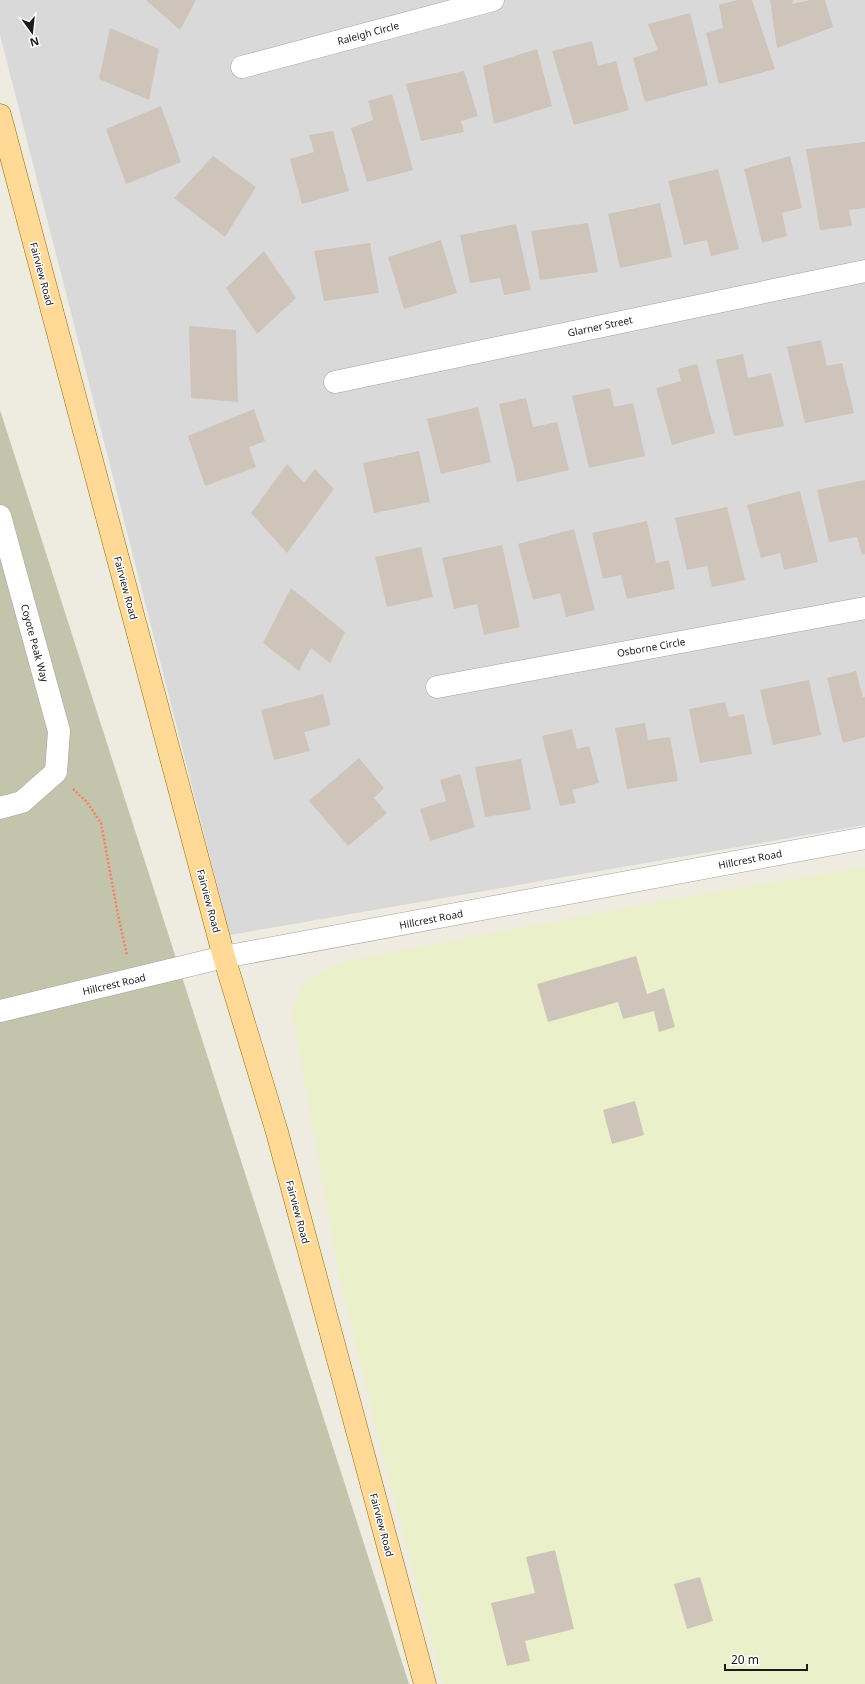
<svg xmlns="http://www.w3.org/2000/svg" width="865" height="1684" viewBox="0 0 865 1684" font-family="'Noto Sans',sans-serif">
<rect width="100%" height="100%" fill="#eeebe0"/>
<!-- residential -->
<polygon fill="#dad9d9" points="0,0 865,0 865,825 230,935 0,35"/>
<!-- construction -->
<polygon fill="#c2c4ab" points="0,410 409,1684 0,1684"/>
<!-- farmland -->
<polygon fill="#eaf0c9" points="865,867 865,1684 443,1684 385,1464 339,1275 292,1010 306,979 343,962 672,899"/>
<!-- building -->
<g fill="#cec4b9">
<polygon points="146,0 196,0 180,30"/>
<polygon points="737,0 752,0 775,69 719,84 706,33 723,28 719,5"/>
<polygon points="770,0 793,0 792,4 810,0 825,0 833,27 777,48"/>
<polygon points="690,13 708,85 645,102 633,58 658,50 648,24"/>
<polygon points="110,28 159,49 149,100 99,79"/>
<polygon points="592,41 598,66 616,61 629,110 574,125 552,51"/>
<polygon points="537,49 552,106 494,124 483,66"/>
<polygon points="464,71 478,116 461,121 464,132 421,141 406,84"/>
<polygon points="392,94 413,170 367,182 351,128 373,120 368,101"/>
<polygon points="161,106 181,162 126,184 106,129"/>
<polygon points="333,131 349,191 302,204 290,159 314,152 309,135"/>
<polygon points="865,142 865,208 849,210 852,226 820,230 806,149"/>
<polygon points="213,156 256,187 225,237 174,198"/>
<polygon points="790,156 802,208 782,213 787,236 762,243 744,169"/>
<polygon points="718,169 739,249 711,256 707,240 684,245 668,181"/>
<polygon points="660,203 672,257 620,268 608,214"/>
<polygon points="588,223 598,272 540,280 531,231"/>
<polygon points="516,224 531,290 504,295 500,278 470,283 460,235"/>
<polygon points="441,240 457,293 404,309 388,257"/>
<polygon points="370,243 379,293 324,301 314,251"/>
<polygon points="264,251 296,298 257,334 226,288"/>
<polygon points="189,326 236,330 238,402 191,398"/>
<polygon points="821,340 827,366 842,363 854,413 805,423 787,347"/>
<polygon points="743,354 748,378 771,373 784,426 734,436 716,360"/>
<polygon points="697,364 715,433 672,445 656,388 681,381 678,369"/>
<polygon points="610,388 614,407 633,403 645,456 589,468 572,396"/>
<polygon points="526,398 533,427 557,422 569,470 517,482 499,404"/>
<polygon points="478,407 491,462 441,474 427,419"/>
<polygon points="254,409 265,441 249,447 256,467 205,486 188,436"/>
<polygon points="419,451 430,502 374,513 363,463"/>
<polygon points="287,464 304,483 315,469 334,489 287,553 251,513"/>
<polygon points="865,480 865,554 862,555 857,537 829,542 817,490"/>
<polygon points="800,491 818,562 784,570 780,553 761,558 747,505"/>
<polygon points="727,507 745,580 712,587 707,566 687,570 675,518"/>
<polygon points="647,521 656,563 669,560 675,589 627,599 621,575 603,579 592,533"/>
<polygon points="574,529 595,610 566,617 560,593 533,600 518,544"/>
<polygon points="502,545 520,627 484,635 477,604 454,609 442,558"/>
<polygon points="421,547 433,597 387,607 375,557"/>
<polygon points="291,588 345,632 330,663 311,648 299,671 263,643"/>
<polygon points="856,671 863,697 865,697 865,737 843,743 827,678"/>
<polygon points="809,680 821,735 773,745 760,690"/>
<polygon points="323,694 331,725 304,732 310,751 274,760 261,710"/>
<polygon points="725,702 729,717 744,714 752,754 700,763 689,709"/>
<polygon points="645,723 648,740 670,737 678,781 627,789 615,728"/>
<polygon points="572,729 577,749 589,746 599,783 572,790 576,803 560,806 542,736"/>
<polygon points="359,758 384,788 374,798 387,813 348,846 309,801"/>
<polygon points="521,759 531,810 485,817 475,767"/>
<polygon points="460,774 475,827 430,841 420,809 446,801 440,780"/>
<polygon points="636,956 647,994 664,988 675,1027 659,1032 654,1011 623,1019 618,1002 548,1022 537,984"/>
<polygon points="635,1101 644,1135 612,1144 603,1110"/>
<polygon points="555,1550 574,1629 525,1641 530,1661 507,1666 491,1603 535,1593 526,1557"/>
<polygon points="700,1577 713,1621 687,1629 674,1584"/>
</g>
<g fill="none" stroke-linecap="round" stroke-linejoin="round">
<defs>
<g id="minor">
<polyline points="242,67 493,0"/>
<polyline points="335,382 865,271"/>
<polyline points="0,516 59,731 56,772 22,802 0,808"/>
<polyline points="437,687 865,608"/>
<polyline points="0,1011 224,957 865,838"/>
</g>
<polyline id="major" points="0,115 224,957 277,1132 425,1684"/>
</defs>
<!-- minor casing -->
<use href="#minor" stroke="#a3a3a3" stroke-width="23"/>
<!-- major casing -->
<use href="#major" stroke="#946d00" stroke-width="23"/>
<!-- path -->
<polyline stroke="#ff7c61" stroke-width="2.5" stroke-dasharray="2 2" stroke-linecap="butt" points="73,789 86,801 101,823 118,915 127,955"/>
<!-- minor -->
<use href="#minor" stroke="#fff" stroke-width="22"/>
<!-- major -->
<use href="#major" stroke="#ffd995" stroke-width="22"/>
</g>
<g text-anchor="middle" stroke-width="3" stroke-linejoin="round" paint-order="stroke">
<!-- street labels -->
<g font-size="10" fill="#1c1c1c" stroke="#fff">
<text transform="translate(368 33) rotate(-15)" y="4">Raleigh Circle</text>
<text transform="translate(42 274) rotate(75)" y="4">Fairview Road</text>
<text transform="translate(600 326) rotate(-12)" y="4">Glarner Street</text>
<text transform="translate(126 588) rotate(75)" y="4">Fairview Road</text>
<text transform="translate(35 643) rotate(75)" y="4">Coyote Peak Way</text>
<text transform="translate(651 647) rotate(-10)" y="4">Osborne Circle</text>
<text transform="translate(750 859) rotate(-11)" y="4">Hillcrest Road</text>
<text transform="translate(209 901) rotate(75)" y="4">Fairview Road</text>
<text transform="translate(431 919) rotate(-11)" y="4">Hillcrest Road</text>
<text transform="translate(114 984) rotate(-13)" y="4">Hillcrest Road</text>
<text transform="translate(298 1212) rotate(75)" y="4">Fairview Road</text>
<text transform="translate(382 1525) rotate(75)" y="4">Fairview Road</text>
</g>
</g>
<!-- north arrow -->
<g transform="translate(32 32) rotate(165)" stroke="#ffffff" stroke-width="3" paint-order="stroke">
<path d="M0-3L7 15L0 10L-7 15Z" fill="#1c1c1c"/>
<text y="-6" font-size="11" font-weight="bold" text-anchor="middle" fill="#1c1c1c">N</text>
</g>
<!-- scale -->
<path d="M725 1664v6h82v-6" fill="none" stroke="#1c1c1c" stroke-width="2"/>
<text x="731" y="1664" font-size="12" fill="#1c1c1c" stroke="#ffffff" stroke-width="3" paint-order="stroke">20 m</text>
</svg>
